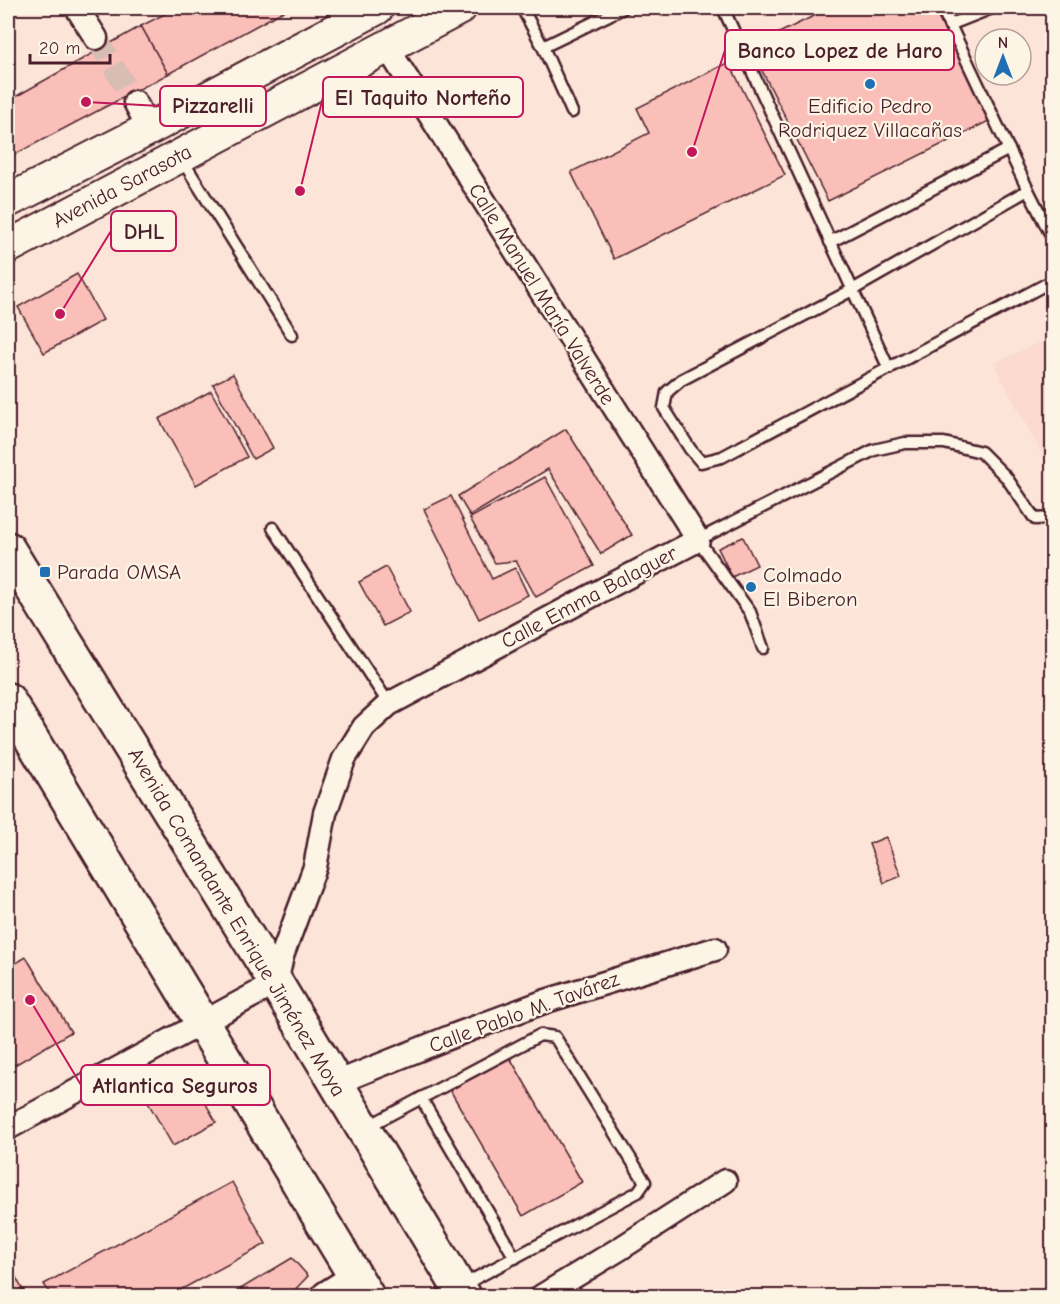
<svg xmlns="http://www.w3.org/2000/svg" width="1060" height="1304" viewBox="0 0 1060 1304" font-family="'Comic Neue',sans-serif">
<rect width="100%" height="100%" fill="#fce5d8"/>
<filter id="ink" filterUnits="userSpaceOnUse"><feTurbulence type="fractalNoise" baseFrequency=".0167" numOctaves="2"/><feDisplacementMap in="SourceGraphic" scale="12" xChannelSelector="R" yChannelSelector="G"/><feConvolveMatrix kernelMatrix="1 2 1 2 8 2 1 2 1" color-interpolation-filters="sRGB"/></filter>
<g filter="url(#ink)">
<!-- built -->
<polygon fill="#fcdacf" points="1052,337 1052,469 1050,470 993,363"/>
<!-- building -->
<g fill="#fbbfb9" stroke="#4a1f2b" stroke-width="1.5">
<polygon points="176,8 289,8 168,74 141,26"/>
<polygon points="830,8 933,8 991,120 828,201 750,47"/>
<polygon points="141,26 168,74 8,158 8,101"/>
<polygon points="729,62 785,175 614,259 571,172 649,133 637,108"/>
<polygon points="77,274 103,320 44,353 18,307"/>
<polygon points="233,374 273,448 253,459 213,384"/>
<polygon points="211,391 247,457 196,485 159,419"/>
<polygon points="566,429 632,535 601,554 548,469 470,516 458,496"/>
<polygon points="545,477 594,566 536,597 516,561 495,563 470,518"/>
<polygon points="451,496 492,579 515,568 528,595 479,619 424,509"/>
<polygon points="743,537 757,565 732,577 718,548"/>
<polygon points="386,567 410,612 383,626 359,582"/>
<polygon points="886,837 901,876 884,883 869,844"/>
<polygon points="26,957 71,1032 8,1069 8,968"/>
<polygon points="509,1056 582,1182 523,1216 450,1090"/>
<polygon points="186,1068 216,1122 173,1146 142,1092"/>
<polygon points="232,1182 266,1244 169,1296 51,1296 44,1284"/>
<polygon points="292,1258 308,1276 289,1296 229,1296"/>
<polygon points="11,1268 26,1296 8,1296 8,1269"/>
</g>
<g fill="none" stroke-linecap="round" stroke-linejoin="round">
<!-- minor-tunnel -->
<polyline stroke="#d8bdb5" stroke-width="22" stroke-dasharray="22 11" stroke-linecap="butt" points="96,38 135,102"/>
<defs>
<g id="service">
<polyline points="522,8 543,47 623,8"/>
<polyline points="723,8 889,369"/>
<polyline points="942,8 1028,190 1052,237"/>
<polyline points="949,25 992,8"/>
<polyline points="543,47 572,112"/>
<polyline points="181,158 292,335"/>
<polyline points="1028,190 854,289 681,380 667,392 664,408 690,449 701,462 722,457 1052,281"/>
<polyline points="830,242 1009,149"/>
<polyline points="273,528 389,704"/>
<polyline points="763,648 750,612 698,540 874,450 905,443 944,443 981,452 1006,477 1035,519 1052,518"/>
<polyline points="421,1098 515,1258"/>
<polyline points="365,1128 540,1035 555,1037 645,1182 638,1192 461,1286"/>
</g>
<g id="minor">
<polyline points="77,8 96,38"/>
<polyline points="135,102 149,129"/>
<polyline points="336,1083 455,1035 546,1001 715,949"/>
<polyline points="8,1128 276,983 282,956 315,867 325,813 344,759 364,727 389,704 606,588 698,540 387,47"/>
<polyline points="542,1296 621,1248 725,1181"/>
</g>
<polyline id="tertiary" points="326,1296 356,1277"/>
<g id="secondary">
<polyline points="8,201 149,129 377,8"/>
<polyline points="8,247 460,8"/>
</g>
<g id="primary">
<polyline points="8,549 276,983 464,1296"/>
<polyline points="8,700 367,1296"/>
</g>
</defs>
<!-- service casing -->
<use href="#service" stroke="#4a1f2b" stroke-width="15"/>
<!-- minor casing -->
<use href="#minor" stroke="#4a1f2b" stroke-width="27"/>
<!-- tertiary casing -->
<use href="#tertiary" stroke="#4a1f2b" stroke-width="33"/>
<!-- secondary casing -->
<use href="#secondary" stroke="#4a1f2b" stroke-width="36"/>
<!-- primary casing -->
<use href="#primary" stroke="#4a1f2b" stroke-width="38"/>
<!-- service -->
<use href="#service" stroke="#fcf5e5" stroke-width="10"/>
<!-- minor -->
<use href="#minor" stroke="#fcf5e5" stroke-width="22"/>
<!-- tertiary -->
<use href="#tertiary" stroke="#fcf5e5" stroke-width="28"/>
<!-- secondary -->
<use href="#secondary" stroke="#fcf5e5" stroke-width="32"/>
<!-- primary -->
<use href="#primary" stroke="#fcf5e5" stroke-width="33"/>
</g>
</g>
<!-- markers -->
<g fill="#1f6fb2" stroke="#fcf5e5" stroke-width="2">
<circle cx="870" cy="84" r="6"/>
<rect x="39" y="566" width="12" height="12" rx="3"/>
<circle cx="751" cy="587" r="6"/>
</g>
<g text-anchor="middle" stroke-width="4.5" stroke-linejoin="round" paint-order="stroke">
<!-- poi labels -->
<g font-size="21" fill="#4a1f2b" stroke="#fcf5e5" text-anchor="start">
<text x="870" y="113" text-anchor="middle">Edificio Pedro<tspan x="870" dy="24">Rodriquez Villacañas</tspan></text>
<text x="57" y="579">Parada OMSA</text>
<text x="763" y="582">Colmado<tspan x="763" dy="24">El Biberon</tspan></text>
</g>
<!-- street labels -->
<g font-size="21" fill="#4a1f2b" stroke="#fcf5e5">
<text transform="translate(122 186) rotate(-28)" y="7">Avenida Sarasota</text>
<text transform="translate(542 294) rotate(58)" y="7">Calle Manuel María Valverde</text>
<text transform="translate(589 597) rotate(-28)" y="7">Calle Emma Balaguer</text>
<text transform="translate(237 922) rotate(59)" y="7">Avenida Comandante Enrique Jiménez Moya</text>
<text transform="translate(524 1012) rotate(-20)" y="7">Calle Pablo M. Tavárez</text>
</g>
</g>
<!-- callouts -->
<path fill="none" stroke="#c2185b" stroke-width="2" d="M692 152L725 50M300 191L323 97M86 102L160 106M60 314L111 231M30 1000L81 1085"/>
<g fill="#c2185b" stroke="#fcf5e5" stroke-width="2">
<circle cx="692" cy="152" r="6"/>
<circle cx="300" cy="191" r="6"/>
<circle cx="86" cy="102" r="6"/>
<circle cx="60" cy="314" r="6"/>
<circle cx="30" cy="1000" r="6"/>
</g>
<g fill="#fcf5e5" stroke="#c2185b" stroke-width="2">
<rect x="725" y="30" width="229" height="40" rx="6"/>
<rect x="323" y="77" width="200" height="40" rx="6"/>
<rect x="160" y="86" width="106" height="40" rx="6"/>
<rect x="111" y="211" width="65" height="40" rx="6"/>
<rect x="81" y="1065" width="189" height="40" rx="6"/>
</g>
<g font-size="22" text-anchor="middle" font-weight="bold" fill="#4a1f2b">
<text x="840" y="58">Banco Lopez de Haro</text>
<text x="423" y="105">El Taquito Norteño</text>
<text x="213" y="113">Pizzarelli</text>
<text x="144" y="239">DHL</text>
<text x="175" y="1093">Atlantica Seguros</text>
</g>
<!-- margin -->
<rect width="1060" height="1304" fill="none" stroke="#fcf5e5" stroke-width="30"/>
<rect x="15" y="15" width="1030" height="1274" fill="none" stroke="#4a1f2b" stroke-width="2" filter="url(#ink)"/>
<!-- north arrow -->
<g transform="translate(1003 57)"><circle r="28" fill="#fcf5e5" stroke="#b59f9b" stroke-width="1.5"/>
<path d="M0-4.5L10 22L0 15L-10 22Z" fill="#1f6fb2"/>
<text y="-9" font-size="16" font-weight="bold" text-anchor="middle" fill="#4a1f2b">N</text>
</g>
<!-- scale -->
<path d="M30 54v9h80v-9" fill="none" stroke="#4a1f2b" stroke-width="3"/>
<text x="39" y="54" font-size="18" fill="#4a1f2b" stroke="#fcf5e5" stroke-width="4.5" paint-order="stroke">20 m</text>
</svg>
